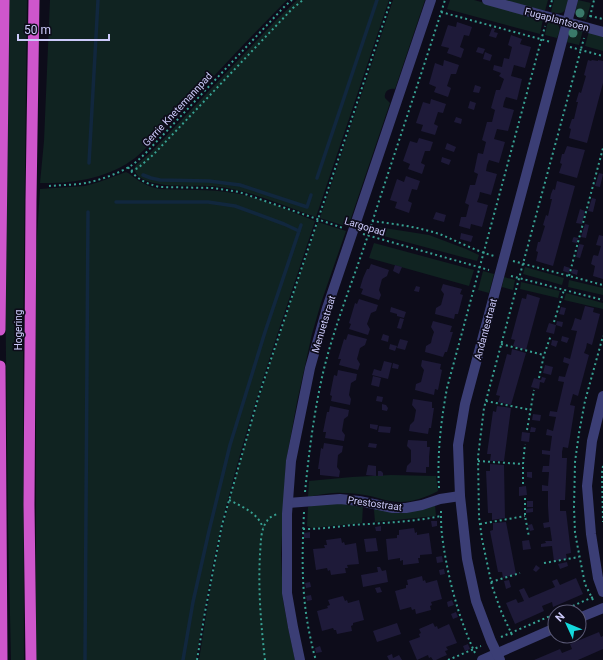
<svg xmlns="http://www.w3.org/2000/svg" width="603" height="660" viewBox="0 0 603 660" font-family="Roboto,sans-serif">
<rect width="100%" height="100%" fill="#0d0c1a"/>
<!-- green -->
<g fill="#102321">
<polygon points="9,0 27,0 23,339 24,660 11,660 8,525 5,271"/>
<path d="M50 0H287L278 9 246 42 151 143C146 148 141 153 135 158 109 178 73 184 40 183L44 141Z"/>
<path d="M297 0H389L316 217C280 205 245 187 207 186 190 185 140 190 134 169L136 165 150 153 278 18Z"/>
<path d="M393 0H425L395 89C388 88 384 92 385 98L390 103 348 227 320 218Z"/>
<polygon points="450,0 474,0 543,19 540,34 447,9"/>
<polygon points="504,0 548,0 545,11"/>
<path d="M554 0H568C565 13 564 15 551 12Z"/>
<path d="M578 0 591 3 586 20C572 16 575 12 578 0Z"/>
<polygon points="548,20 558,24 560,30 557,38 545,35"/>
<polygon points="574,30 583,30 579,45 566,42 570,34"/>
<polygon points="589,31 603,35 603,51 585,46"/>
<path d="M126 172C131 174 134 178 139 181 146 185 153 188 160 189 185 190 210 189 234 193 262 198 289 211 315 221 285 313 252 405 228 499 214 552 205 606 196 660H36V251L40 189 85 186 99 182Z"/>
<path d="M318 222 346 231 321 303 312 334 297 402 286 462 281 554 283 600 288 627 295 660H199C206 615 213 570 223 526 248 423 284 322 318 222Z"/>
<polygon points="378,227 429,235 466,249 479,255 477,261 376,234"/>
<polygon points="374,243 474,270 469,286 369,258"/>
<polygon points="525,267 564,278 562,285 523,274"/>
<polygon points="483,271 494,274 489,293 478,290"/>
<polygon points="504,277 515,280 513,290 502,287"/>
<polygon points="569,280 603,288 603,295 568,287"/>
<polygon points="521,282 560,291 558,298 520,289"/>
<polygon points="566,293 603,303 603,309 564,300"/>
<path d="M391 475 436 476 438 491C427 497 413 502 400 502 389 502 379 498 370 496 361 494 351 493 342 493 331 492 319 495 308 497L309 481 352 477Z"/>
<polygon points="339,502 363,506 362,523 312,528 307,526 308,507 316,504"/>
<polygon points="435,505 436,516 375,522 374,510 376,508"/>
</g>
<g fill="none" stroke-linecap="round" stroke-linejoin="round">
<!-- stream -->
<g stroke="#11273e" stroke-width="3.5">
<polyline points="89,163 98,0"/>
<polyline points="143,175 151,178 160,180 209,181 240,185 307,207 311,195"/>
<polyline points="317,178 377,0"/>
<polyline points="116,202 208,202 235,206 284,224 299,231 265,332 230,445 209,531 193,602 183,660"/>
<polyline points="299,231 301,225"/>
<polyline points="85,660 88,212"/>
</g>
</g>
<!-- building -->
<g fill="#1e1a39">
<polygon points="457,22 472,27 469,36 464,35 460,47 464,49 461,58 447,53 449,48 441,46 448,25 456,27"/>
<polygon points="492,28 495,29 494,32 498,33 496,38 489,36"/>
<polygon points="511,35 522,39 520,44 531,47 525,68 514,65 511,76 522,79 517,100 506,97 504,102 503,107 514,110 508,131 497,129 494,139 505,142 499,163 489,160 487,165 486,171 497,174 491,195 480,192 479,197 477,202 488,205 482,227 471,224 470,229 459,226 461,217 466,217 469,205 465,203 470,185 475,185 478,174 474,172 478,153 483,154 486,142 482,140 487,122 492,122 495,110 491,108 496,90 500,90 504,79 499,76 501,73 493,70 494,65 502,67 504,58 509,59 512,47 508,45"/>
<polygon points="478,47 485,49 483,54 476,52"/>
<polygon points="485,52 492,55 490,61 483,59"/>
<polygon points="444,60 459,65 456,74 451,74 447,86 451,88 448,97 434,92 436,87 429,84 435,63 443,66"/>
<polygon points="588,60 591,61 592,60 598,61 598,60 603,61 603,83 587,143 569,138 571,129 569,128 572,119 574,119 578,102 576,102 579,92 581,93 586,76 584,75"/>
<polygon points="475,85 481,87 479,93 473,92"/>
<polygon points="431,99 446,104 443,113 438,112 434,124 438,126 435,135 421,131 423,125 416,123 423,102 430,104"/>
<polygon points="470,101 476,103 474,110 468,108"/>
<polygon points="456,117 462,119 461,124 454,122"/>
<polygon points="419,138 433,142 430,151 425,151 421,163 425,165 422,174 408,169 410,164 403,161 410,141 417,143"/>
<polygon points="447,143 456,147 454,152 445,149"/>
<polygon points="567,146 585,150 577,178 559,173 562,164 560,163 562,154 564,154"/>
<polygon points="442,157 451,160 449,165 441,162"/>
<polygon points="599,173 603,174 600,187 595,186"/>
<polygon points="406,176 420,181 417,190 412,189 408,201 412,203 409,213 395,208 397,202 390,200 397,179 404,182"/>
<polygon points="557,181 575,186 553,266 536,261 538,252 536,251 538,242 540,242 545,226 543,225 546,215 548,216 552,199 550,199 551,194 553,189 555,190"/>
<polygon points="592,198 596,199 593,212 588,211"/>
<polygon points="580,209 585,211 582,224 576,223"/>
<polygon points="436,212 446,215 444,222 433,219"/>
<polygon points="585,224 589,225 586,238 581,237"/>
<polygon points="461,233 473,236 471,242 460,239"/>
<polygon points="599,235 603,236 603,279 593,276 595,266 591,264 593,256 594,255 598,256 601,246 596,245"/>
<polygon points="574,237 578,238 577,243 572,242 573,238"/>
<polygon points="579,244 584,245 580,258 576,257"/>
<polygon points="371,264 389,270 387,276 382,279 379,290 381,295 379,300 361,294 363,289 360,288 363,278 367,269 369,269"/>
<polygon points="395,265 402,267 399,274 393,271"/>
<polygon points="564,266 570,268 569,273 563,271"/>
<polygon points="573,269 578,270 577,275 571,273"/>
<polygon points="443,284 462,289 460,294 463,295 458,314 455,314 454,319 435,314 436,308 441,305 444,294 441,290"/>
<polygon points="416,286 420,287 419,292 414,291"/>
<polygon points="527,294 540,298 526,350 513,346 515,340 511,339 522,298 526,299"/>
<polygon points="359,299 378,305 376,311 371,313 367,324 370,329 368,335 349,329 351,324 349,323 355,303 357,304"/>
<polygon points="585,306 594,308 593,312 600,314 592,345 587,343 586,348 584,353 589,355 578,396 573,394 570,405 575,406 570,437 568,448 563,447 562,452 562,458 567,458 565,500 560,500 560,511 566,511 571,553 566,554 567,559 554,561 552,546 541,547 541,544 546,543 545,541 552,541 550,527 544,528 543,523 549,522 548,506 548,491 542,491 542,485 548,486 549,472 542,472 543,466 549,466 550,455 542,454 542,450 550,451 552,436 546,435 547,429 553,431 556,417 549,416 550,411 557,412 564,382 558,381 559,376 565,377 569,364 563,362 564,357 570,359 577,331 571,330 573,325 575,318 581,320"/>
<polygon points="391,307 406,312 404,318 397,316 397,314 390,312"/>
<polygon points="561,307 566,308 564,315 559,314"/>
<polygon points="400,318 404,319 401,329 397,328"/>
<polygon points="433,321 452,326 450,332 453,332 447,352 445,352 443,357 425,352 426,346 431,343 432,338 434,332 431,327"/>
<polygon points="557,321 563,322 562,327 556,325"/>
<polygon points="549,323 556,325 554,334 546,332"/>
<polygon points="348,334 367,339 365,345 360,348 357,359 360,364 358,370 339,365 341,359 338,359 344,339 346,340"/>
<polygon points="383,334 389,336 388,342 381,340"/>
<polygon points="562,336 569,338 567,343 561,341"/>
<polygon points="400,339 408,341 405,350 397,348"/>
<polygon points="552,340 558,341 556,347 551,345"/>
<polygon points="390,344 397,346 395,351 389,349"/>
<polygon points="512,349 526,353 511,405 498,402 500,396 496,395 507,354 511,355"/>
<polygon points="422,360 441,364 440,369 442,370 438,390 435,389 434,395 415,390 416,384 421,382 424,370 421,366"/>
<polygon points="384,361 392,363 388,379 372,375 374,369 381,371"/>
<polygon points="393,363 399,365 398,369 392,368"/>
<polygon points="545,365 553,367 551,375 543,373"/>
<polygon points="338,370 357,374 356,380 351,383 349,395 351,399 350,405 331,401 332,396 330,395 334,375 337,376"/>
<polygon points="373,376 381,378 379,387 371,385"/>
<polygon points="542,377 546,378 544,383 540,382 539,389 531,387 534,378 541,380"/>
<polygon points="377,396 383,397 382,402 376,401"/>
<polygon points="413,399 432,402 432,408 434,408 431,428 429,428 428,434 409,431 410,425 414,421 415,416 416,410 412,405"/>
<polygon points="382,404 386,405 388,408 387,411 382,410"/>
<polygon points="330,406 349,410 348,416 344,419 342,431 345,435 344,441 325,438 326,432 323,432 327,412 329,412"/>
<polygon points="497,406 511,408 504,461 490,461 491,454 487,454 493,411 496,412"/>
<polygon points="533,414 541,415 540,421 532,420"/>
<polygon points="370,424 378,425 377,430 370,428"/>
<polygon points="379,426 391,427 390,433 378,432"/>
<polygon points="531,427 536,428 535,432 530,432"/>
<polygon points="522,432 530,433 529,442 521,441"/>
<polygon points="408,440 427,441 427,447 430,447 429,457 429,467 426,467 426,473 406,472 407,466 411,462 411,450 407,446"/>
<polygon points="324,443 343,446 342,452 338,455 337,467 340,471 339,477 320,475 320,469 318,469 321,448 323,449"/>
<polygon points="369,443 377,444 376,448 368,447"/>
<polygon points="490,464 504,465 505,518 492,520 492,513 488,513 486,471 490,471"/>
<polygon points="368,465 376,466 376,476 366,475"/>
<polygon points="378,471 381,471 383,473 383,476 378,476"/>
<polygon points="527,472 532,472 532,478 527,477"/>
<polygon points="526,486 527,495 519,496 519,487"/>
<rect x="527" y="501" width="6" height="6"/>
<polygon points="533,508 533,512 526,513 526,509"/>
<polygon points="431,521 437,521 437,526 432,527"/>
<polygon points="506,522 516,574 503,578 502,572 498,572 490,531 493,530 493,523"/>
<polygon points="532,524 534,530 530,531 528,525"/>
<polygon points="381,526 381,531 376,531 375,527"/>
<polygon points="414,528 415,533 417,532 417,535 429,533 432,554 420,555 420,558 418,558 419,563 403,565 403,560 400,561 400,558 388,560 386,539 397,538 397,535 399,535 399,530"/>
<polygon points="310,532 310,538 304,538 304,533"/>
<polygon points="341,538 342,543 344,542 345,545 356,543 359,564 347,565 348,568 345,568 346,573 338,574 331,575 330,570 328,571 327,568 316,570 313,549 325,548 324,545 327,545 326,540"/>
<polygon points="376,538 378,551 366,552 364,539"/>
<polygon points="529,540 531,549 523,550 522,541"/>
<polygon points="442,556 443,562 437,563 436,557"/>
<polygon points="567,562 568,566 560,569 558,564"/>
<polygon points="536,565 540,568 536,572 533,570"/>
<polygon points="377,567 380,567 382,571 386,570 388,582 363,587 361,575 378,572"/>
<polygon points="444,569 445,574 440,575 439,570"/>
<polygon points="422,576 423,581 425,580 426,583 437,580 442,599 431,602 432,605 430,606 431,610 416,614 415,609 412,610 411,607 400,610 395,591 406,588 406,585 408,585 407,580"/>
<polygon points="576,578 583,594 553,607 552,602 542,606 544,611 515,624 506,603 516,599 518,603 524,601 519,590 524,588 529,598 555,587 552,581 557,579 560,585"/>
<polygon points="509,580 511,587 506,589 504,581"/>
<polygon points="310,582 311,587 306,588 305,583"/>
<polygon points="380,587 382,592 377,593 375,588"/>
<polygon points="311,595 312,600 307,601 306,596"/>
<polygon points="343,596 345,601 347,600 348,603 359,600 364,620 353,623 353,625 351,626 352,631 337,634 336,630 334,630 333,628 322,631 317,611 328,608 327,606 330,605 328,600"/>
<polygon points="452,600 454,605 448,607 447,602"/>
<polygon points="456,612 458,617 453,619 451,614"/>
<polygon points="397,623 401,634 377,642 373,631"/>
<polygon points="433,623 435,627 437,626 438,629 449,624 457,643 446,647 448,650 445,651 447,655 440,658 436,660 433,660 431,657 429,658 428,655 417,660 409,641 420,637 419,634 421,633 419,629"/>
<polygon points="599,632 601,637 603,636 603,649 578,660 534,660 560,649 562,653 572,649 570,644"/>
<polygon points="468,644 470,649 465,651 463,646"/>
<polygon points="320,646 322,652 316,653 315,648"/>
<polygon points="392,654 393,658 399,655 402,660 389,660 387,656"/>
</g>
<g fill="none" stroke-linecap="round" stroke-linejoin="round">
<!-- path -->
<g stroke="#37a192" stroke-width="2" stroke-dasharray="2 3" stroke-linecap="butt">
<polyline points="550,7 552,0"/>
<polyline points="441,12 551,42"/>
<polyline points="590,16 603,19"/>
<polyline points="590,17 594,0"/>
<polyline points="570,47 603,56"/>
<path d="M128 167C136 179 145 183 159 187L213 188 239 192 343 228"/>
<polyline points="131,171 138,168 153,155 293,8 303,0"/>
<path d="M49 186C61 185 74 185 86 183 100 180 120 173 132 165 144 156 153 145 163 135L285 6 292 0"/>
<path d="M372 221C395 224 420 227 442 235 459 242 476 251 494 256"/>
<polyline points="363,234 489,270"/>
<polyline points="513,261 603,285"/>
<polyline points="511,276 603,300"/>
<polyline points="569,276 603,148"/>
<polyline points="554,322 564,290"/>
<polyline points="501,344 544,355"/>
<polyline points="539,378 544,355 551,335"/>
<polyline points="486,401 531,410"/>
<polyline points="527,430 534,390"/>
<polyline points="478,461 523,464"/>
<polyline points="603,466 602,473 603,522"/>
<polyline points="523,484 523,464 525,444"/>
<path d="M439 488C437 454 441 421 447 388L545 26"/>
<path d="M305 492C309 452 314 412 323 373 334 326 353 281 368 235 393 157 420 79 445 0"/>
<polyline points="525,498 525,516 529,537"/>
<path d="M229 500C243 507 258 513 263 528"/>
<path d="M441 511C441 519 441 527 442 535 447 575 458 617 475 653"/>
<path d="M304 512C302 555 301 594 310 636 312 644 313 652 316 660"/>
<polyline points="480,524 525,516"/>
<path d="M303 529C320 529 336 527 352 525 382 523 412 522 441 516"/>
<polyline points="544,563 579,557"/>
<polyline points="491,582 520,573"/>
<polyline points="593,600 585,584 580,559 575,533 574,507 575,462 579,433 585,401 603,336"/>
<polyline points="559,612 593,597"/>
<polyline points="512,635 501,611 492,586 482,539 479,517 478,457 484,408 584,38"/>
<polyline points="501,637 555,614"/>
<polyline points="197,660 205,612 222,525 259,395 347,133 391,0"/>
<path d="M265 660C261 625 258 590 260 554 261 544 260 530 267 521 269 517 273 516 277 514"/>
<polyline points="448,660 481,646"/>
</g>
<!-- minor -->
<g stroke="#3b3e75" stroke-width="10">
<polyline points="487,0 603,32"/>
<polyline points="603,396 592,441 587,486 591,534 598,578 603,592"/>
<polyline points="288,503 340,499 359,501 393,508 406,508 422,505 440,499 460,496"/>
<polyline points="579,618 603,608"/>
<polyline points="300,660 293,627 287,593 287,514 291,461 310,368 327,308 431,0"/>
<polyline points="482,660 555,628"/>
<polyline points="500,660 491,641 476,601 467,559 460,496 458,445 465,404 573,0"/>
</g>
<!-- trunk -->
<g stroke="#ce56cc" stroke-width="11">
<polyline points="0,330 4,0"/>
<polyline points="0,366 2,660"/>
<polyline points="31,660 29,505 31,200 34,0"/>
</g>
</g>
<!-- trees -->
<g fill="#3a796a">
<circle cx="580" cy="13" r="4.5"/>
<circle cx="573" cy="33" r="4.5"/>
</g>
<g text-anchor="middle" stroke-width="3.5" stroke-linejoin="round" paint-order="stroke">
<!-- street labels -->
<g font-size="10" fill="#cccafa" stroke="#0d0c1a">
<text transform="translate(557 19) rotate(15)" y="4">Fugaplantsoen</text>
<text transform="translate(177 109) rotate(-47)" y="4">Gerrie Knetemannpad</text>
<text transform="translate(365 226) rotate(17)" y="4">Largopad</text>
<text transform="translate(323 324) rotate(-73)" y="4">Menuetstraat</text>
<text transform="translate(485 329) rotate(-75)" y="4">Andantestraat</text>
<text transform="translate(18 330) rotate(-90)" y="4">Hogering</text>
<text transform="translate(375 503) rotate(8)" y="4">Prestostraat</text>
</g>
</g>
<!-- north arrow -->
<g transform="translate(567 624) rotate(314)"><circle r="19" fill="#0d0c1a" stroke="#595874"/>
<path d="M0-3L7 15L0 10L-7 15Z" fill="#14d8dc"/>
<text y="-6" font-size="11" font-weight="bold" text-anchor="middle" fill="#cccafa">N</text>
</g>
<!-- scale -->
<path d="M18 34v6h91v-6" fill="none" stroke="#cccafa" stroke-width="2"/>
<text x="24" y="34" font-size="12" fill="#cccafa" stroke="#0d0c1a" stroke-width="3" paint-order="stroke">50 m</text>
</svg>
